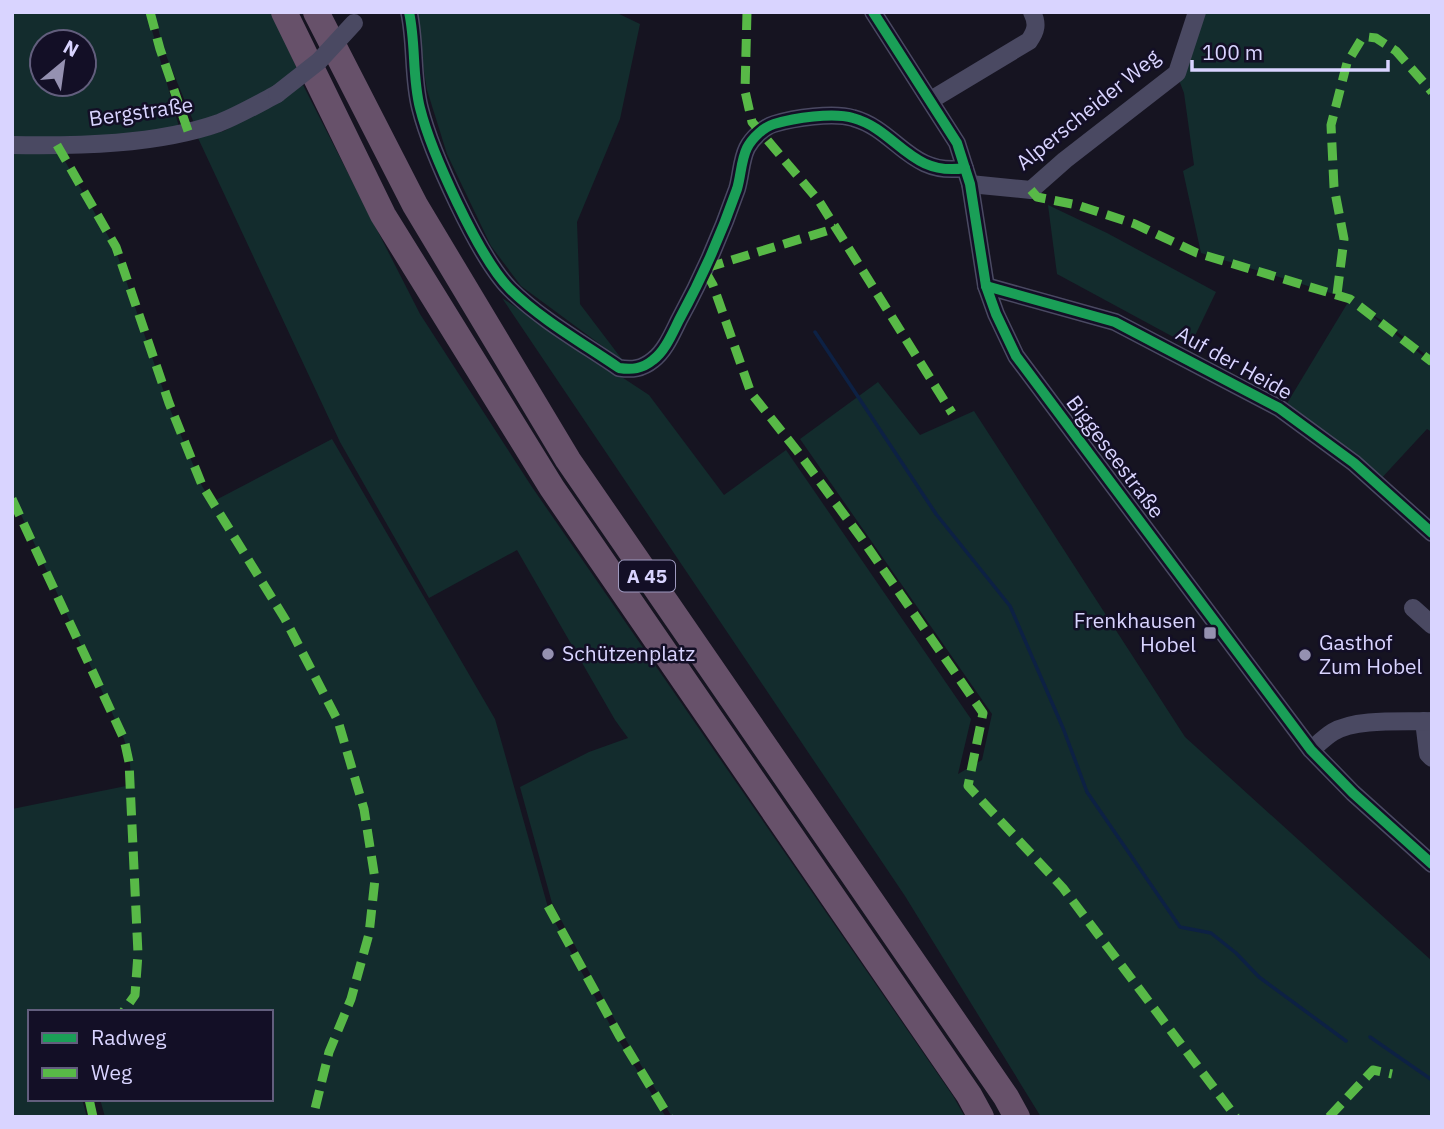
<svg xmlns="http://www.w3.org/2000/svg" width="1444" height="1129" viewBox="0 0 1444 1129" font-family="'IBM Plex Sans',sans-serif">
<rect width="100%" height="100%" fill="#161421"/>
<!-- green -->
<g fill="#132c2d" fill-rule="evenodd">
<path d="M12 12H147L179 127 129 134 12 141ZM42 42H84V84H42Z"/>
<polygon points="154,12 271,12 297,68 264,95 221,115 194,123 163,48"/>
<polygon points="414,12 615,12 640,24 620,119 577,222 580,304 624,362 521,286 491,246 447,154 427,90"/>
<polygon points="1200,12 1432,12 1432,360 1386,323 1366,311 1432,363 1432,432 1427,429 1378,482 1283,410 1350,299 1201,253 1183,171 1194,165 1184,93 1177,75"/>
<polygon points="303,85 420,314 532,487 953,1096 965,1117 672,1117 623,1035 552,903 520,787 589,752 628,738 615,720 517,550 429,598 340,442 198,138 224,131"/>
<polygon points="12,149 58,149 115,248 168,404 202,486 212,502 332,439 495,719 549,911 616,1036 666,1117 105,1117 100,1099 271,1099 271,1012 30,1012 30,1099 82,1099 87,1117 12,1117 12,809 131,785 130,762 124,739 12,495"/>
<polygon points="1048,205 1107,233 1216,292 1190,346 1057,274"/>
<polygon points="502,298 649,395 724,495 786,450 971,719 958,774 982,760 992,714 800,439 878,382 920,435 974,411 1185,737 1432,961 1432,1117 1041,1117 905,896"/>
</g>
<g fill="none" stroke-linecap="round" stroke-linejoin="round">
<!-- stream -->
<g stroke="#0d2144" stroke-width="3.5">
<polyline points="815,332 936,514 1010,606 1063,728 1087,792 1180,927 1211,933 1236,953 1259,977 1346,1041"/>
<polyline points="1370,1037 1432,1080"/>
</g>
<!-- minor -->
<g stroke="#4a4962" stroke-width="18">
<path d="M409 12C416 44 412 77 420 108 431 152 479 258 510 289 540 319 584 344 619 368 632 370 642 369 653 360 665 351 672 334 679 320 702 278 721 235 737 189 741 176 741 160 747 148 752 138 764 127 774 124 794 118 833 112 853 118 897 130 910 177 965 168"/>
<polyline points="873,12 957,143 970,184 986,286 996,314 1016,356 1311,750 1353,793 1432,864"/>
<path d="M931 100 1029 41C1036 31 1038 24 1032 12"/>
<path d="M12 145C78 146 156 145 219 123 239 115 258 104 277 94"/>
<polyline points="970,184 1031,190 1065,160 1177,73 1197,12"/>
<polyline points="986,286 1115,322 1279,408 1354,463 1432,533"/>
<polyline points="1413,608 1432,625"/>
<polyline points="1424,721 1428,754 1432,758"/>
<path d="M1311 750C1318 744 1325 737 1333 732 1356 718 1404 722 1432 721"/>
</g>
<!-- highway -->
<g stroke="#67516a" stroke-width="26">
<polyline points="284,12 383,215 552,488 969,1095 981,1117"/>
<polyline points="316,12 415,205 568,460 1006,1097 1017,1117"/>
</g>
<!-- minor-bridge -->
<polyline stroke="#4a4962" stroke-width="18" points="277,94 319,61 354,23"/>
<!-- quiet -->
<g stroke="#58b947" stroke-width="9" stroke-dasharray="18 9" stroke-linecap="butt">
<polyline points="150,12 160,49 188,131"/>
<polyline points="747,12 745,91 752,122 819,201 952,413"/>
<polyline points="57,145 116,247 169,403 202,485 285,619 338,721 364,809 375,879 369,934 351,999 329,1052 313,1117"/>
<polyline points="1031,190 1037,197 1077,205 1135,224 1197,253 1350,299 1432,362"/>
<polyline points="706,268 836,228"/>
<polyline points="705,271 713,285 751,393 798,452 862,539 983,713 968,786 1063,888 1236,1117"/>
<polyline points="1337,294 1344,239 1334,187 1331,125 1347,63 1361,40 1368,37 1376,38 1396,51 1432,92"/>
<polyline points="12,499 124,739 129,762 138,954 135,995 123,1012"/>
<polyline points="548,906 620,1037 669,1117"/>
<polyline points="89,1099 93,1117"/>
<polyline points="1329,1117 1373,1070 1392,1074"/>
</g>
<defs>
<g id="cycleway">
<path d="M409 12C416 44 412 77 420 108 431 152 479 258 510 289 540 319 584 344 619 368 632 370 642 369 653 360 665 351 672 334 679 320 702 278 721 235 737 189 741 176 741 160 747 148 752 138 764 127 774 124 794 118 833 112 853 118 897 130 910 177 965 168"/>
<polyline points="873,12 957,143 970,184 986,286 996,314 1016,356 1311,750 1353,793 1432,864"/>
<polyline points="986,286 1115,322 1279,408 1354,463 1432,533"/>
</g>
</defs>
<!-- cycleway casing -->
<use href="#cycleway" stroke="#130f26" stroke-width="15"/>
<!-- cycleway -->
<use href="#cycleway" stroke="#1a9f57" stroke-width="10"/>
</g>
<!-- markers -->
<g fill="#9591b1" stroke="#130f26" stroke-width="2.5">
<rect x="1203" y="626" width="14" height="14" rx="3.5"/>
<circle cx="548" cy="654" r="7"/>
<circle cx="1305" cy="655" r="7"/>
</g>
<g text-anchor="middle" stroke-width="5" stroke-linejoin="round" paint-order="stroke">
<!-- shield labels -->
<rect fill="#130f26" stroke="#9e99be" stroke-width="2" x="619" y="560.5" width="56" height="31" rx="5"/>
<g font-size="19" font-weight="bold" fill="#d9d4ff">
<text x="647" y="583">A 45</text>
</g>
<!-- street labels -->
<g font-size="21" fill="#d9d4ff" stroke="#130f26">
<text transform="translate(1088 110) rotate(-39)" y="7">Alperscheider Weg</text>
<text transform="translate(141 112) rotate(-8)" y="7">Bergstraße</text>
<text transform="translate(1234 363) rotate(29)" y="7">Auf der Heide</text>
<text transform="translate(1115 457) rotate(53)" y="7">Biggeseestraße</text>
</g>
<!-- poi labels -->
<g font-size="21" fill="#d9d4ff" stroke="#130f26" text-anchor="start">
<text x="1196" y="628" text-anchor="end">Frenkhausen<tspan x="1196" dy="24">Hobel</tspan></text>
<text x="1319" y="650">Gasthof<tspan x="1319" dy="24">Zum Hobel</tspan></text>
<text x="562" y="661">Schützenplatz</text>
</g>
</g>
<!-- border -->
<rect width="1444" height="1129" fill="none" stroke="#d9d4ff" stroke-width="28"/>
<!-- legend -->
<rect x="28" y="1010" width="245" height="91" fill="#130f26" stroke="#625e7d" stroke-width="2"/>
<rect x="42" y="1033" width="35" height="10" fill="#1a9f57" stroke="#625e7d" stroke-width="2"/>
<text x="91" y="1045" font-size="21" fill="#d9d4ff">Radweg</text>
<rect x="42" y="1068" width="35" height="10" fill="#58b947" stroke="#625e7d" stroke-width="2"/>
<text x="91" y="1080" font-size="21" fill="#d9d4ff">Weg</text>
<!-- north arrow -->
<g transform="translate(63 63) rotate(29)"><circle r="33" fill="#130f26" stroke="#625e7d" stroke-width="2"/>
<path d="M0-5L12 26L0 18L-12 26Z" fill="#9591b1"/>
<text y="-10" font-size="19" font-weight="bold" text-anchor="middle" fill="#d9d4ff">N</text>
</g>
<!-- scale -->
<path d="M1192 60v10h196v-10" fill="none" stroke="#d9d4ff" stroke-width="3.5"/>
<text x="1202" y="60" font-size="21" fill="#d9d4ff" stroke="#130f26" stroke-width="5" paint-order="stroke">100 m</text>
</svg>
